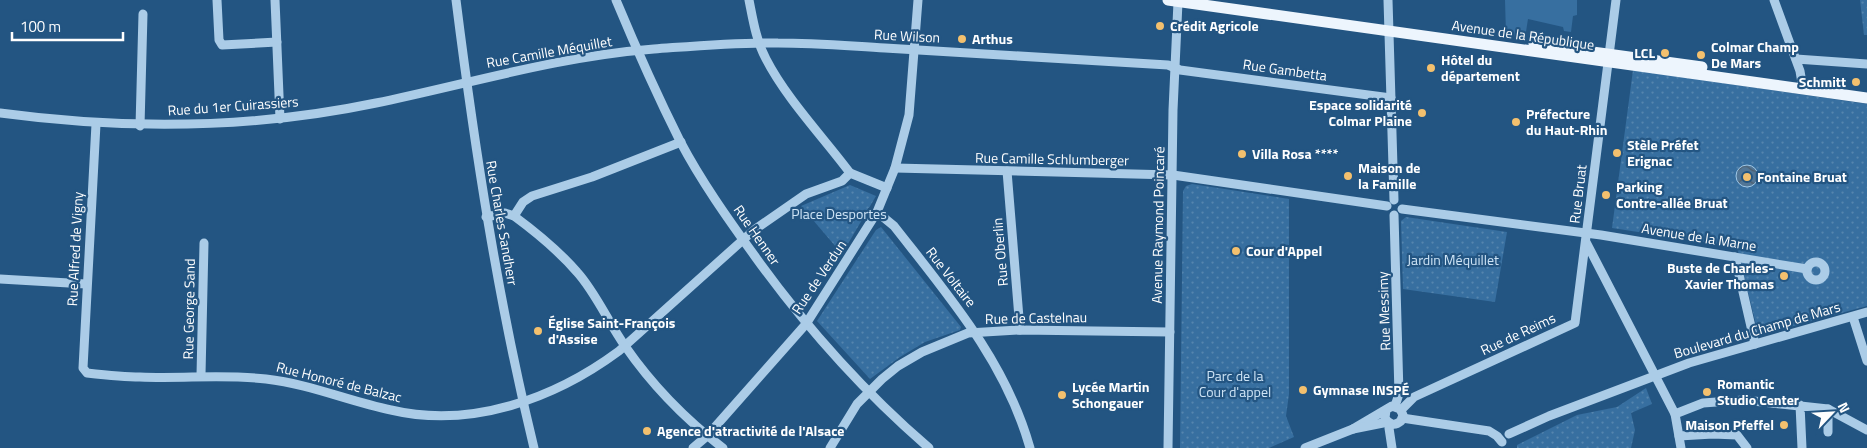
<svg xmlns="http://www.w3.org/2000/svg" width="1867" height="448" viewBox="0 0 1867 448" font-family="'Titillium Web',sans-serif">
<defs>
<pattern id="park-dots" width="8" height="8" patternUnits="userSpaceOnUse" patternTransform="scale(1.25)"><rect width="8" height="8" fill="#376fa0"/><path d="M2 2h.1M6 6h.1" fill="none" stroke="#5585ae" stroke-width="1.8" stroke-linecap="round"/></pattern>
<pattern id="water-waves" width="16" height="10" patternUnits="userSpaceOnUse" patternTransform="scale(1.25)"><rect width="16" height="10" fill="#527696"/><path d="M0 5q4-4 8 0t8 0" fill="none" stroke="#4f5f6d"/></pattern>
</defs>
<rect width="100%" height="100%" fill="#235582"/>
<!-- grass -->
<polygon fill="#376fa0" points="1505,0 1577,0 1577,15 1573,16 1571,32 1564,31 1563,27 1528,19 1525,38 1506,35"/>
<!-- park -->
<g fill="url(#park-dots)">
<polygon points="1860,0 1867,0 1867,35 1864,35"/>
<polygon points="1633,70 1867,104 1867,306 1761,335 1758,333 1737,247 1612,228"/>
<polygon points="1192,184 1289,199 1289,394 1286,416 1294,437 1269,448 1180,448 1183,191 1186,186"/>
<polygon points="850,185 876,196 842,254 801,206"/>
<polygon points="1406,217 1507,232 1495,302 1403,289 1401,221"/>
<polygon points="881,227 961,327 960,330 925,342 900,357 870,379 817,321 876,230"/>
<polygon points="1646,388 1652,404 1631,413 1635,430 1631,448 1517,448 1517,445 1577,415 1617,407"/>
</g>
<!-- water -->
<circle fill="url(#water-waves)" stroke="#9fc8e8" cx="1747" cy="176" r="11"/>
<g fill="none" stroke-linecap="round" stroke-linejoin="round">
<!-- minor -->
<g stroke="#abcce7" stroke-width="9">
<polyline points="217,0 219,40 222,45 277,42"/>
<polyline points="275,0 280,119"/>
<path d="M456 0C475 151 498 300 534 448"/>
<path d="M616 0C636 48 657 95 680 141 701 181 728 219 754 255 805 326 863 391 929 448"/>
<path d="M749 0C753 20 756 40 766 59 786 98 823 137 850 173"/>
<polyline points="1388,0 1394,200"/>
<polyline points="1774,0 1800,71 1803,89"/>
<polyline points="1796,59 1867,64"/>
<path d="M0 113C126 130 252 129 376 103 468 84 560 56 654 49 695 46 738 42 778 43 814 43 849 46 885 48 979 54 1073 60 1168 65L1180 70 1391 98"/>
<path d="M96 124 83 368 87 373C105 375 123 377 140 377 182 379 224 374 266 379 310 384 348 401 391 410 471 429 554 399 619 351L754 230 806 194 842 181 850 173 887 188"/>
<polyline points="140,126 143,14"/>
<polyline points="895,168 1173,175 1387,206"/>
<polyline points="1007,171 1020,330"/>
<polyline points="1402,209 1601,235 1807,269"/>
<path d="M877 212 894 226C948 295 1006 362 1030 448"/>
<polyline points="1394,215 1399,394 1395,406"/>
<polyline points="514,216 523,202 532,196 592,177 681,142"/>
<path d="M486 217 505 213 514 216C537 233 558 250 577 272 596 293 608 322 625 346 652 385 685 419 723 448"/>
<polyline points="1586,242 1675,414 1681,448"/>
<polyline points="1735,257 1755,344"/>
<circle cx="1816" cy="271" r="9"/>
<polyline points="0,279 86,284"/>
<polyline points="1853,317 1867,361"/>
<polyline points="201,375 204,243"/>
<polyline points="1800,405 1802,448"/>
<polyline points="1401,410 1414,397 1575,323 1616,0"/>
<polyline points="1675,414 1703,403 1744,400 1828,409 1867,430"/>
<polyline points="1402,418 1489,431 1497,436 1502,442"/>
<polyline points="1391,424 1389,428 1392,448"/>
<path d="M1353 429 1392 406 1400 409 1403 415 1401 421C1395 426 1389 425 1385 418L1386 410"/>
<polyline points="1828,432 1828,409"/>
<polyline points="1509,434 1549,416 1689,363 1867,312"/>
<polyline points="1679,436 1713,434 1737,435 1747,448"/>
<polyline points="693,448 707,436 806,324 877,212 895,168 909,115 918,0"/>
<polyline points="830,448 857,404 882,379 898,366 922,352 968,333 1020,330 1170,332"/>
<polyline points="1168,448 1173,110 1178,2"/>
<polyline points="1305,448 1353,429 1388,422"/>
</g>
<!-- major -->
<g stroke="#edf5fd" stroke-width="11">
<polyline points="1168,0 1867,98"/>
<polyline points="1534,44 1702,67"/>
</g>
</g>
<!-- markers -->
<g fill="#f3c06e" stroke="#235582" stroke-width="2">
<circle cx="1160" cy="26" r="5"/>
<circle cx="962" cy="39" r="5"/>
<circle cx="1665" cy="53" r="5"/>
<circle cx="1701" cy="55" r="5"/>
<circle cx="1431" cy="68" r="5"/>
<circle cx="1856" cy="82" r="5"/>
<circle cx="1422" cy="113" r="5"/>
<circle cx="1516" cy="122" r="5"/>
<circle cx="1617" cy="153" r="5"/>
<circle cx="1242" cy="154" r="5"/>
<circle cx="1348" cy="176" r="5"/>
<circle cx="1747" cy="177" r="5"/>
<circle cx="1606" cy="195" r="5"/>
<circle cx="1236" cy="251" r="5"/>
<circle cx="1784" cy="276" r="5"/>
<circle cx="538" cy="331" r="5"/>
<circle cx="1303" cy="390" r="5"/>
<circle cx="1707" cy="392" r="5"/>
<circle cx="1062" cy="395" r="5"/>
<circle cx="1784" cy="425" r="5"/>
<circle cx="647" cy="431" r="5"/>
</g>
<g text-anchor="middle" stroke-width="4.5" stroke-linejoin="round" paint-order="stroke">
<!-- poi labels -->
<g font-size="14" font-weight="bold" fill="#fff" stroke="#235582" text-anchor="start">
<text x="1170" y="31">Crédit Agricole</text>
<text x="972" y="44">Arthus</text>
<text x="1711" y="52">Colmar Champ<tspan x="1711" dy="16">De Mars</tspan></text>
<text x="1655" y="58" text-anchor="end">LCL</text>
<text x="1441" y="65">Hôtel du<tspan x="1441" dy="16">département</tspan></text>
<text x="1846" y="87" text-anchor="end">Schmitt</text>
<text x="1412" y="110" text-anchor="end">Espace solidarité<tspan x="1412" dy="16">Colmar Plaine</tspan></text>
<text x="1526" y="119">Préfecture<tspan x="1526" dy="16">du Haut-Rhin</tspan></text>
<text x="1627" y="150">Stèle Préfet<tspan x="1627" dy="16">Erignac</tspan></text>
<text x="1252" y="159">Villa Rosa ****</text>
<text x="1358" y="173">Maison de<tspan x="1358" dy="16">la Famille</tspan></text>
<text x="1757" y="182">Fontaine Bruat</text>
<text x="1616" y="192">Parking<tspan x="1616" dy="16">Contre-allée Bruat</tspan></text>
<text x="1246" y="256">Cour d'Appel</text>
<text x="1774" y="273" text-anchor="end">Buste de Charles-<tspan x="1774" dy="16">Xavier Thomas</tspan></text>
<text x="548" y="328">Église Saint-François<tspan x="548" dy="16">d'Assise</tspan></text>
<text x="1717" y="389">Romantic<tspan x="1717" dy="16">Studio Center</tspan></text>
<text x="1072" y="392">Lycée Martin<tspan x="1072" dy="16">Schongauer</tspan></text>
<text x="1313" y="395">Gymnase INSPÉ</text>
<text x="1774" y="430" text-anchor="end">Maison Pfeffel</text>
<text x="657" y="436">Agence d'atractivité de l'Alsace</text>
</g>
<!-- street labels -->
<g font-size="14" fill="#fff" stroke="#235582">
<text transform="translate(1523 35) rotate(8)" y="5">Avenue de la République</text>
<text transform="translate(907 36) rotate(3)" y="5">Rue Wilson</text>
<text transform="translate(549 52) rotate(-10)" y="5">Rue Camille Méquillet</text>
<text transform="translate(1285 70) rotate(8)" y="5">Rue Gambetta</text>
<text transform="translate(233 106) rotate(-4)" y="5">Rue du 1er Cuirassiers</text>
<text transform="translate(1052 159) rotate(1)" y="5">Rue Camille Schlumberger</text>
<text transform="translate(1578 194) rotate(-83)" y="5">Rue Bruat</text>
<text transform="translate(502 223) rotate(80)" y="5">Rue Charles Sandherr</text>
<text transform="translate(1158 225) rotate(-89)" y="5">Avenue Raymond Poincaré</text>
<text transform="translate(757 235) rotate(55)" y="5">Rue Henner</text>
<text transform="translate(1699 237) rotate(9)" y="5">Avenue de la Marne</text>
<text transform="translate(75 249) rotate(-87)" y="5">Rue Alfred de Vigny</text>
<text transform="translate(1000 252) rotate(-95)" y="5">Rue Oberlin</text>
<text transform="translate(819 277) rotate(-56)" y="5">Rue de Verdun</text>
<text transform="translate(951 277) rotate(52)" y="5">Rue Voltaire</text>
<text transform="translate(189 309) rotate(-89)" y="5">Rue George Sand</text>
<text transform="translate(1384 311) rotate(-92)" y="5">Rue Messimy</text>
<text transform="translate(1036 318) rotate(-1)" y="5">Rue de Castelnau</text>
<text transform="translate(1757 330) rotate(-16)" y="5">Boulevard du Champ de Mars</text>
<text transform="translate(1518 334) rotate(-25)" y="5">Rue de Reims</text>
<text transform="translate(339 382) rotate(14)" y="5">Rue Honoré de Balzac</text>
</g>
<!-- park labels -->
<g font-size="14" fill="#cee4f6" stroke="#235582">
<text x="839" y="219">Place Desportes</text>
<text x="1453" y="265">Jardin Méquillet</text>
<text x="1235" y="381">Parc de la<tspan x="1235" dy="16">Cour d'appel</tspan></text>
</g>
</g>
<!-- north arrow -->
<g transform="translate(1832 413) rotate(65)" stroke="#235582" stroke-width="4" paint-order="stroke">
<path d="M0-4L9 19L0 12L-9 19Z" fill="#ffffff"/>
<text y="-8" font-size="14" font-weight="bold" text-anchor="middle" fill="#ffffff">N</text>
</g>
<!-- scale -->
<path d="M12 32v8h111v-8" fill="none" stroke="#ffffff" stroke-width="2.5"/>
<text x="20" y="32" font-size="15" fill="#ffffff" stroke="#235582" stroke-width="4" paint-order="stroke">100 m</text>
</svg>
